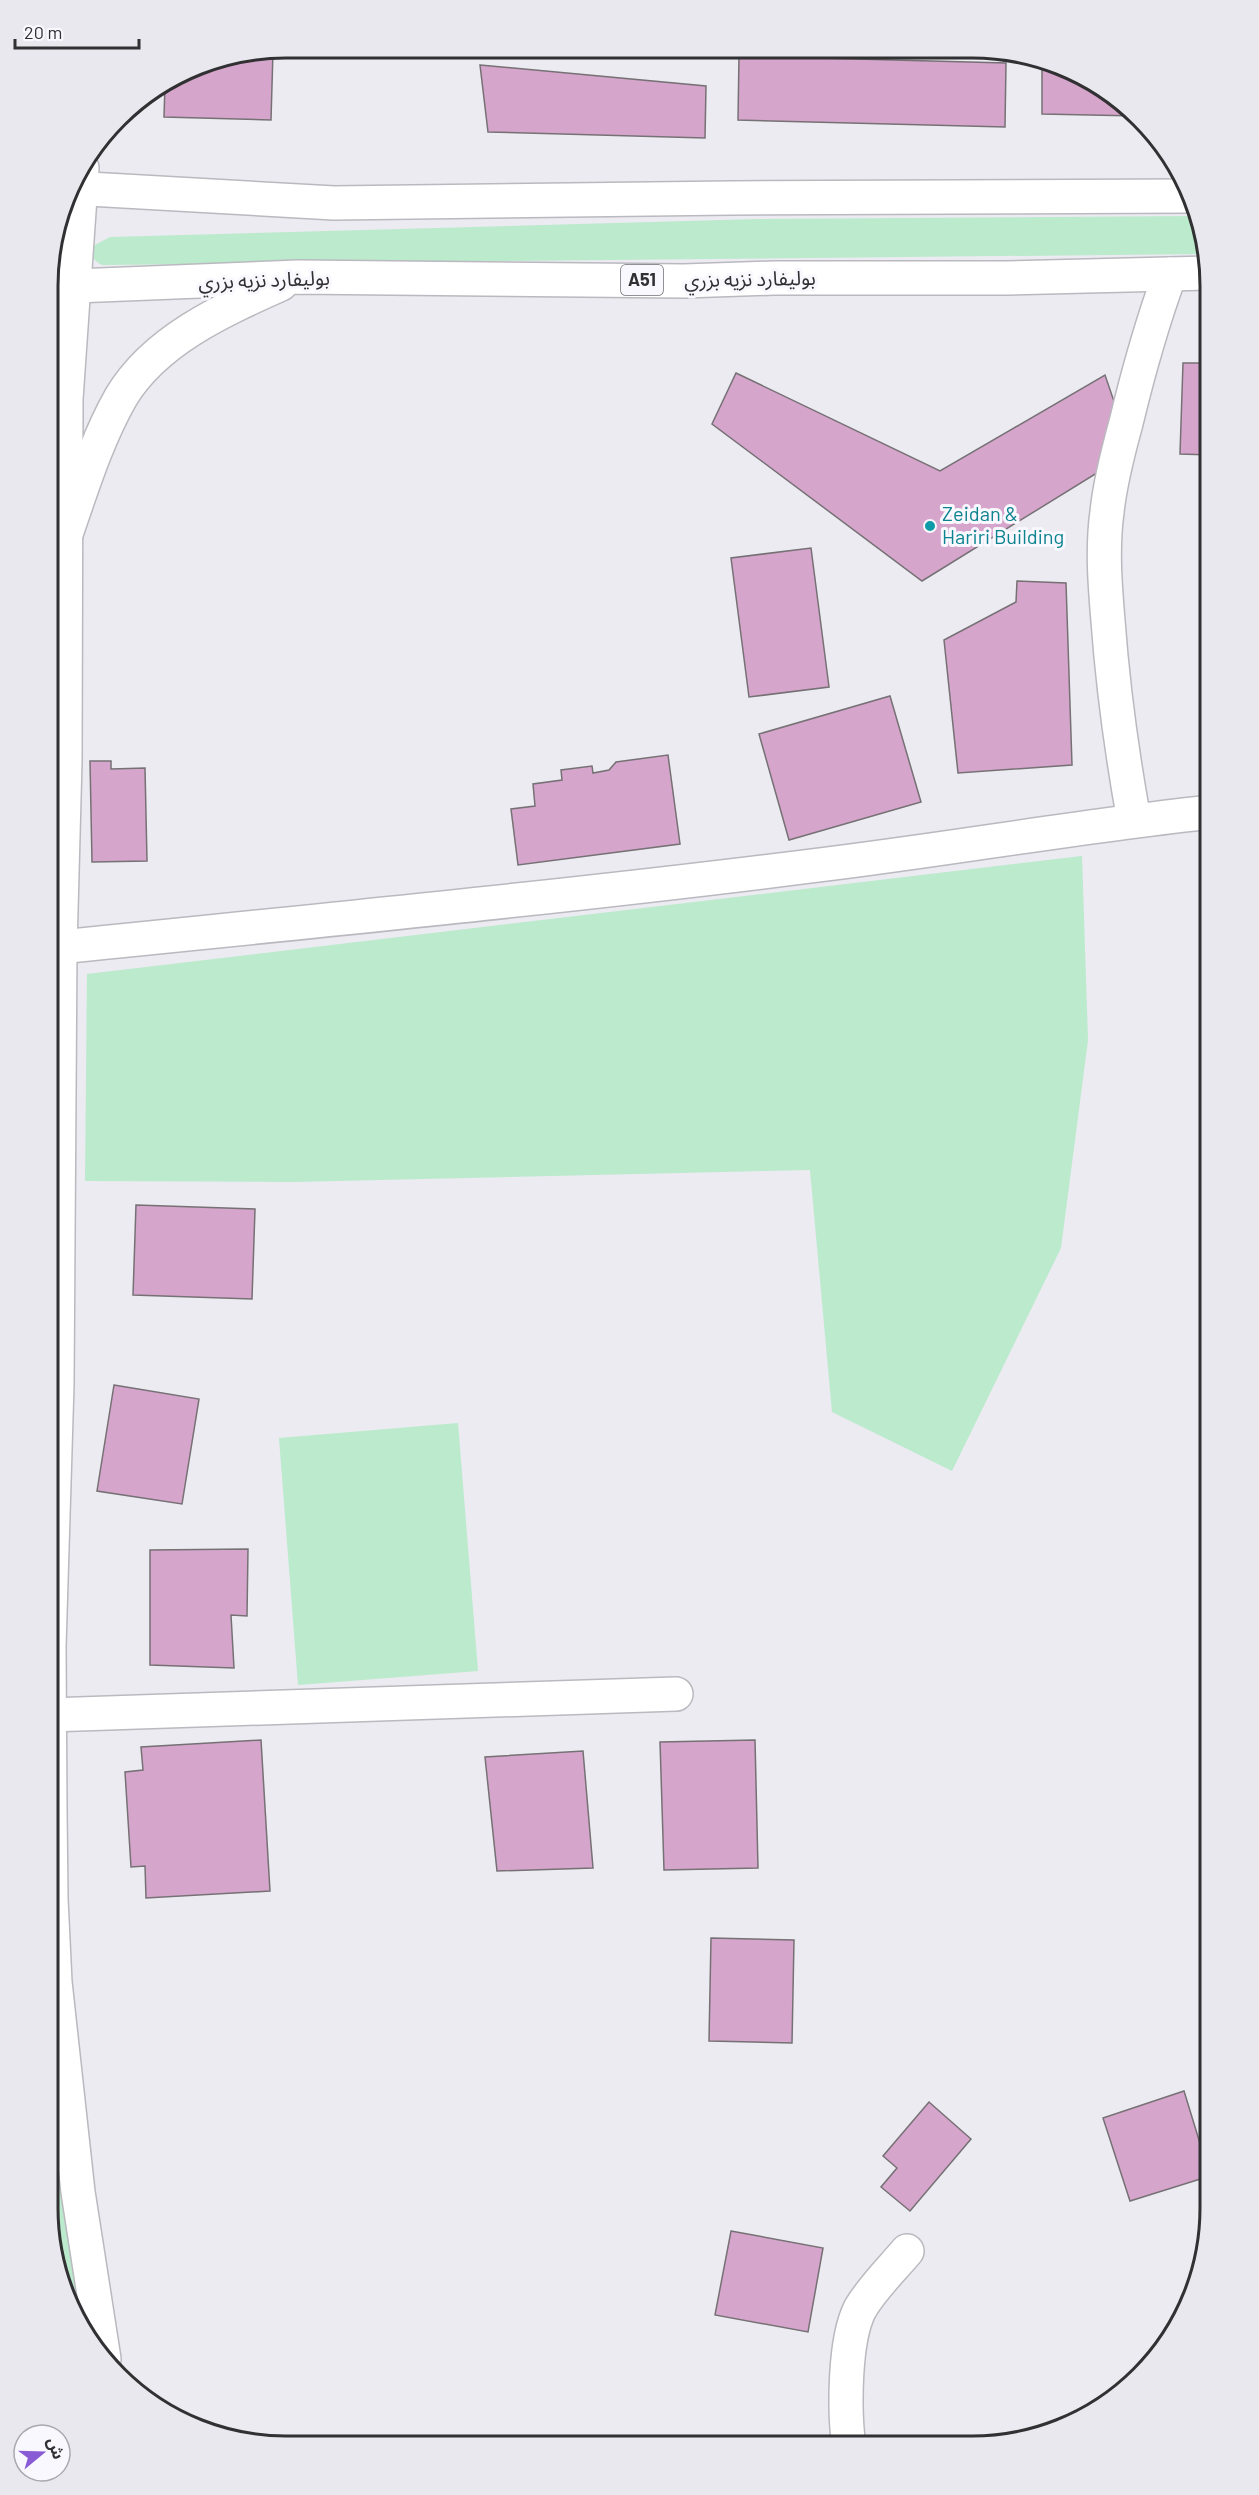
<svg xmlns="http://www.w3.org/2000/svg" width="1259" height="2495" viewBox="0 0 1259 2495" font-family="Barlow,'Noto Sans Arabic',sans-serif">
<rect width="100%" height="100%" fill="#ebebf1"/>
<!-- green -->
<g fill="#bbeacc">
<path d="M1199 216 1206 254 102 265C93 260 91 257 93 246L110 237 758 219Z"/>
<polygon points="1082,856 1088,1040 1061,1248 952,1471 832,1412 810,1170 293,1182 85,1181 87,974"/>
<polygon points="458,1423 478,1671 298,1685 279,1438"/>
<polygon points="48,2040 88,2341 61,2285 48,2208"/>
</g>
<!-- building -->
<g fill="#d6a5cb" stroke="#767175" stroke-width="1.5">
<polygon points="273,51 271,120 164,117 165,85 196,66"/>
<polygon points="739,56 1006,63 1005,127 738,120"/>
<polygon points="1042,61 1078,73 1130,108 1137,116 1042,114"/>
<polygon points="480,65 706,86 705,138 488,132"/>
<polygon points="1183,363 1211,363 1211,455 1180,454"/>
<polygon points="736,373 940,471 1105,375 1119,416 1105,468 922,581 712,424"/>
<polygon points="811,548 829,687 749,697 731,558"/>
<polygon points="1017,581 1066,583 1072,765 958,773 944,640 1016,602"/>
<polygon points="890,696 921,802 789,840 759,734"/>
<polygon points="668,755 680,844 518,865 511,809 535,806 533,784 562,780 561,770 592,766 593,773 609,770 616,762"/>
<polygon points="90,761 111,761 111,769 145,768 147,861 92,862"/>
<polygon points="136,1205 255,1209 252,1299 133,1295"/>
<polygon points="114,1385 199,1399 182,1504 97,1491"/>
<polygon points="248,1549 247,1616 231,1615 234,1668 150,1665 150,1550"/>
<polygon points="261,1740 270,1891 146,1898 145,1866 131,1867 125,1772 143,1770 141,1747"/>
<polygon points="755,1740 758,1868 664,1870 660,1742"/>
<polygon points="583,1751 593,1868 497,1871 485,1757"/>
<polygon points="711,1938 794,1940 792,2043 709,2041"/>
<polygon points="1184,2091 1210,2176 1130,2201 1103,2118"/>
<polygon points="929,2102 971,2139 910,2211 881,2187 897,2168 883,2156"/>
<polygon points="731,2231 823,2248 808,2332 715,2315"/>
</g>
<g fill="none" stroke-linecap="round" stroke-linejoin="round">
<defs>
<g id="street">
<path d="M1134 820C1122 754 1113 688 1108 621 1105 585 1102 548 1107 512 1110 482 1118 452 1126 423 1138 373 1152 323 1170 274"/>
<path d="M60 947C313 921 566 897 819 865 950 849 1080 826 1211 812"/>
<polyline points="49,1715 676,1694"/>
<path d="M849 2447C844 2412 844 2340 860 2309 872 2288 891 2270 907 2251"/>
</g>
<polyline id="primary" points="82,168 66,399 65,761 60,947 57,1384 49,1647 50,1810 51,1899 55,1982 78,2192 104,2359"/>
<g id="highway">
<polyline points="71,188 334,203 731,198 1191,196"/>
<polyline points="50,287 298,277 684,281 774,278 1007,278 1209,273"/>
<path d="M66 534C82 488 97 439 121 397 155 340 223 310 281 284"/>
</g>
</defs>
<!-- street casing -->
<use href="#street" stroke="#bab9bf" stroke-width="36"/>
<!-- primary casing -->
<use href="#primary" stroke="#bab9bf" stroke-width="36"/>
<!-- highway casing -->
<use href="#highway" stroke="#bab9bf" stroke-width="36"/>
<!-- street -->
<use href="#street" stroke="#fff" stroke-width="33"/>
<!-- primary -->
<use href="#primary" stroke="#fff" stroke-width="33"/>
<!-- highway -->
<use href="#highway" stroke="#fff" stroke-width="33"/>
</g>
<!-- markers -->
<circle fill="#0f9aa8" stroke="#f8f8fe" stroke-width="2" cx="930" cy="526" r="6"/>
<g text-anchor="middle" stroke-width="6" stroke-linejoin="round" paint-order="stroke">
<!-- shield labels -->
<rect fill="#f8f8fe" stroke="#6d6d70" stroke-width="1.5" x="621" y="265" width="42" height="30" rx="4.5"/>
<g font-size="18" font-weight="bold" fill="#313133">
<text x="642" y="286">A51</text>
</g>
<!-- street labels -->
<g font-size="20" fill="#313133" stroke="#f8f8fe">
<text transform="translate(750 279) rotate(-1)" y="7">بوليفارد نزيه بزري</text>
<text transform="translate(264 280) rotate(-2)" y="7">بوليفارد نزيه بزري</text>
</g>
<!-- culture labels -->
<g font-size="20" fill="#0d838f" stroke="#f8f8fe" text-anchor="start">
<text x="942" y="521">Zeidan &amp;<tspan x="942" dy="23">Hariri Building</tspan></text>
</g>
</g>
<!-- crop -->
<path d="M0 0H1259V2495H0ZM286 58H972A228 228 0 0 1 1200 286V2208A228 228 0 0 1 972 2436H286A228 228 0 0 1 58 2208V286A228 228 0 0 1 286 58Z" fill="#e8e8ee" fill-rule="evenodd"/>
<path fill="none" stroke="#313133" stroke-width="3" d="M286 58H972A228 228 0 0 1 1200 286V2208A228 228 0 0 1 972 2436H286A228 228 0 0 1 58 2208V286A228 228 0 0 1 286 58Z"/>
<!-- north arrow -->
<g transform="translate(42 2453) rotate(71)"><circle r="28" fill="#f8f8fe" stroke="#a8a8ad" stroke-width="1.5"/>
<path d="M0-4.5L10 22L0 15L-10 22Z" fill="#895cd6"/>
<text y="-9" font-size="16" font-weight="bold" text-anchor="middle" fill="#313133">ش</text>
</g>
<!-- scale -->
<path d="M15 39v9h124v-9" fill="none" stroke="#313133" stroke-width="3"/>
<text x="24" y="39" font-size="18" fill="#313133" stroke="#f8f8fe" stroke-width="4.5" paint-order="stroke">20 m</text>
</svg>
